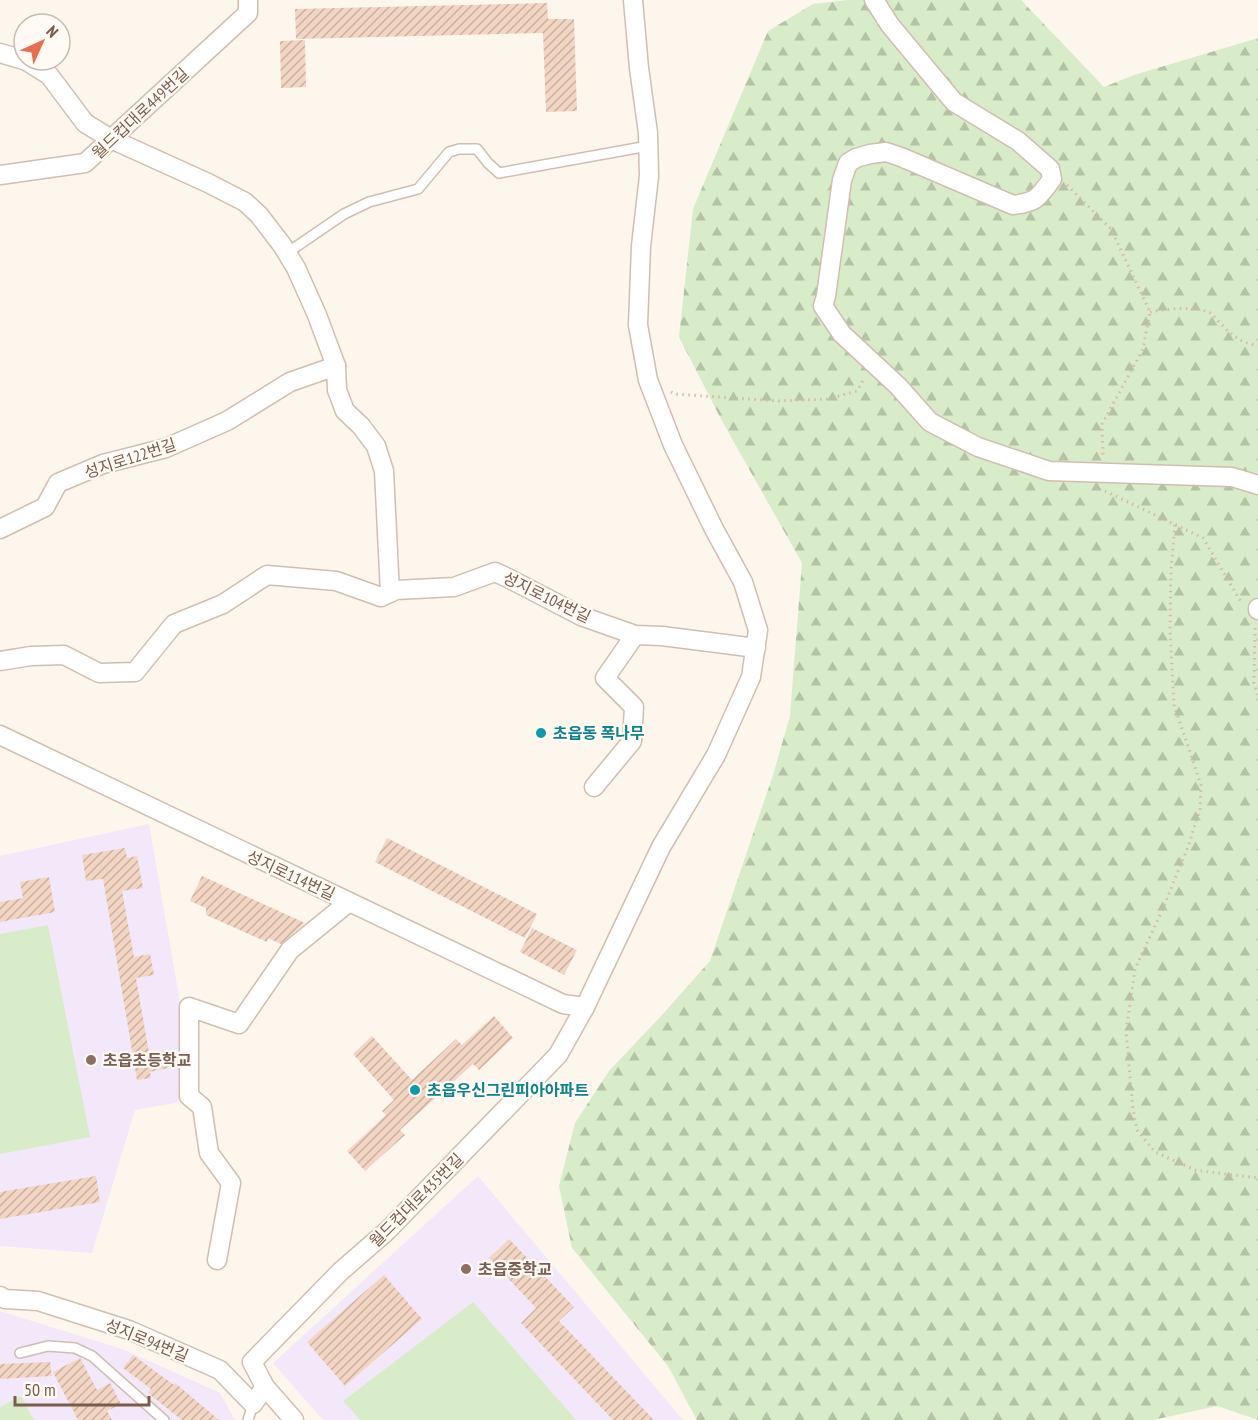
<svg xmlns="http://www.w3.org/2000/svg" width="1258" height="1420" viewBox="0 0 1258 1420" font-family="'PT Sans Narrow','Noto Sans KR',sans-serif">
<defs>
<pattern id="forest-firs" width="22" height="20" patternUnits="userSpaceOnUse" patternTransform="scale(1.5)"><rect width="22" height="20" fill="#d8ecc9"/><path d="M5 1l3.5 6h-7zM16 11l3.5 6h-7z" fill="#b4c2a5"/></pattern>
<pattern id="building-hatch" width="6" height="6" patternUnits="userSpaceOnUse" patternTransform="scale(1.5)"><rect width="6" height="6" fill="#f3d5c3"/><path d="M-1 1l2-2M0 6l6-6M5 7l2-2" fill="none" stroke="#cab0a1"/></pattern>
</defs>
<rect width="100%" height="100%" fill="#fdf6ec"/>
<!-- education -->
<g fill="#f3e8fa">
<polygon points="149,824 183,1019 180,1102 135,1110 92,1253 0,1246 0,856"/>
<polygon points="478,1176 683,1420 323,1420 273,1363"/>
<polygon points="0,1311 125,1350 220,1393 235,1420 0,1420"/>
</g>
<!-- green -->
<g fill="#d8ecc9">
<polygon points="48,925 90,1137 0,1154 0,934"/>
<polygon points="473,1302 576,1420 360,1420 343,1401"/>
<polygon points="21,1396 34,1420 0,1420 0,1407"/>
</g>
<!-- forest -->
<polygon fill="url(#forest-firs)" points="848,0 1021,0 1104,87 1134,75 1258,38 1258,1420 1217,1406 1153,1420 697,1420 668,1366 572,1248 559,1186 575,1123 609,1071 662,1015 710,961 773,775 790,716 802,563 722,421 679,337 693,209 768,31 813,4"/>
<!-- building -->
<g fill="url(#building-hatch)">
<polygon points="547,3 548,19 574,19 577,111 546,112 543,33 296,39 295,9"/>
<polygon points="305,40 306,87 281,88 280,41"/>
<polygon points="387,838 537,914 525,938 375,862"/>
<polygon points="125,848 127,858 137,856 143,888 122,891 134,957 150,954 154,975 136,978 149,1053 165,1051 168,1068 150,1072 151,1078 137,1080 103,879 86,881 82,855"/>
<polygon points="202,876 305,923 281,944 268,938 267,942 206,915 206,908 190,901"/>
<polygon points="49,877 55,912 0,922 0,902 23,898 20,882"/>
<polygon points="532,928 577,950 564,975 520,952"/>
<polygon points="494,1016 513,1038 479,1070 473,1064 400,1130 405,1135 365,1171 347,1151 386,1115 382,1111 394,1100 353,1054 372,1036 412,1080 456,1039 462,1045"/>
<polygon points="96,1176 100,1202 0,1219 0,1192"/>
<polygon points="509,1239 574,1307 559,1321 654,1420 613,1420 521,1323 536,1308 489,1258"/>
<polygon points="384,1275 422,1319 345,1386 307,1342"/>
<polygon points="133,1355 174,1385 175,1383 219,1420 182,1420 148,1393 151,1389 123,1368"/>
<polygon points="80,1358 97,1390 110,1383 121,1404 107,1411 112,1420 78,1420 53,1372"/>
<polygon points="50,1362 52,1376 0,1379 0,1364"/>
</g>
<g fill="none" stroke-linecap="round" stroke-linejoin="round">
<defs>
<g id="service">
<polyline points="287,253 344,214 369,202 418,189 449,152 459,149 477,149 488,163 499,173 648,146"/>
<polyline points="20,1353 48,1346 75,1348 92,1356 164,1420"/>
<polyline points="248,1420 253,1404"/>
</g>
<g id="minor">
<path d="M874 0 890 25 954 102 1018 141 1050 169 1052 179C1038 198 1037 202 1013 205L901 157 886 152 870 154 856 158 848 163 842 180 826 296 823 306 842 334 898 386 930 422 978 447 1049 471 1232 477 1258 485"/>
<polyline points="0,53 24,60"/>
<polyline points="25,60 49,75 85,123 111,139 208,183 245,202 259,215 282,245 296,268 317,315 336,366 337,390 345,411 361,426 376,446 384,471 390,593"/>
<polyline points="0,175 85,163 248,13 248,0"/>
<polyline points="0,529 45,507 58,483 103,464 166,448 227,421 290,382 336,366"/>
<polyline points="1258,608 1258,610"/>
<polyline points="0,661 31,656 64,655 99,673 135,672 174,624 223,604 267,575 336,581 381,597 396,590 454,587 495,572 508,578 581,616 635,635 662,636 756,648"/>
<polyline points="0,735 563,1004 585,1007"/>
<polyline points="594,787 632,741 634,707 605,678 635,635"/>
<polyline points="217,1260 231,1183 209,1153 202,1107 189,1096 189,1007 239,1024 290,950 349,902"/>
<polyline points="0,1296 5,1299 38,1301 129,1330 220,1370 253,1404 265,1387"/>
<polyline points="294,1420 265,1387 252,1362 341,1271 387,1231 558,1055 585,1007 661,847 716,755 751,677 758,630 743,582 714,529 673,445 648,380 638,325 641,246 649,176 648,133 639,68 633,0"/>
</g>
</defs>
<!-- service casing -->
<use href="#service" stroke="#d1beb0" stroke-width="12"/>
<!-- minor casing -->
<use href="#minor" stroke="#d1beb0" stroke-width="21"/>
<!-- path -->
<g stroke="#d9b8a5" stroke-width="3" stroke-dasharray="1.5 4.5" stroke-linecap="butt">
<polyline points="1067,185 1111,229 1150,312 1143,349 1102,424 1103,455"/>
<path d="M1150 312C1166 309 1197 305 1212 314 1214 316 1216 319 1218 321 1230 333 1240 344 1258 345"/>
<polyline points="671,392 674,394 778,401 828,399 857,391 865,377"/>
<polyline points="1105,491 1203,538 1241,602"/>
<polyline points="1175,525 1171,570 1170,631 1174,705 1201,785 1200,809 1188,847 1161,913 1135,969 1126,1032 1133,1110 1137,1130 1155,1152 1195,1170 1258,1178"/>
<polyline points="1255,628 1254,683 1258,695"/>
</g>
<!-- service -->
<use href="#service" stroke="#fff" stroke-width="9"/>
<!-- minor -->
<use href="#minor" stroke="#fff" stroke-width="18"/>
</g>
<!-- markers -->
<g fill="#0f9aa8" stroke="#fffaf3" stroke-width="2">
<circle cx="541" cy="733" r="6"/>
<circle cx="415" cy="1090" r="6"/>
</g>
<g fill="#8d6e63" stroke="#fffaf3" stroke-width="2">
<circle cx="91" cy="1060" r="6"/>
<circle cx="466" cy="1269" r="6"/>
</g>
<g text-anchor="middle" stroke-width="4.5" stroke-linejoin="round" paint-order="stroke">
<!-- street labels -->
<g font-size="16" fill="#7a5c4d" stroke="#fffaf3">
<text transform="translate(140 113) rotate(-43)" y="6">월드컵대로449번길</text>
<text transform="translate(130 458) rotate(-18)" y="6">성지로122번길</text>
<text transform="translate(547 597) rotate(26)" y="6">성지로104번길</text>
<text transform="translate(291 875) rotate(25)" y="6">성지로114번길</text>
<text transform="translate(416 1200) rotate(-45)" y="6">월드컵대로435번길</text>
<text transform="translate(147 1340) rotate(22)" y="6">성지로94번길</text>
</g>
<!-- culture labels -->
<g font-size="16" font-weight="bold" fill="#0d838f" stroke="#fffaf3" text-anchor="start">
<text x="553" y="739">초읍동 폭나무</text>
<text x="427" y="1096">초읍우신그린피아아파트</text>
</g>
<!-- education labels -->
<g font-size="16" font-weight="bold" fill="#785e54" stroke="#fffaf3" text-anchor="start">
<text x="103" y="1066">초읍초등학교</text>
<text x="478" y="1275">초읍중학교</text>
</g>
</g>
<!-- north arrow -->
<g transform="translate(42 42) rotate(45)"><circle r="28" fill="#fffaf3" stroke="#cabbb1" stroke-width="1.5"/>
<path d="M0-4.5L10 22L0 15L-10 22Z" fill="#e76f51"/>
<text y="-9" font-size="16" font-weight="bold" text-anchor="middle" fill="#7a5c4d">N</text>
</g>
<!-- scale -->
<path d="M15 1396v9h134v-9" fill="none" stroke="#7a5c4d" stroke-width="3"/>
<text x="24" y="1396" font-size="18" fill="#7a5c4d" stroke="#fffaf3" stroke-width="4.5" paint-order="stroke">50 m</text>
</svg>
